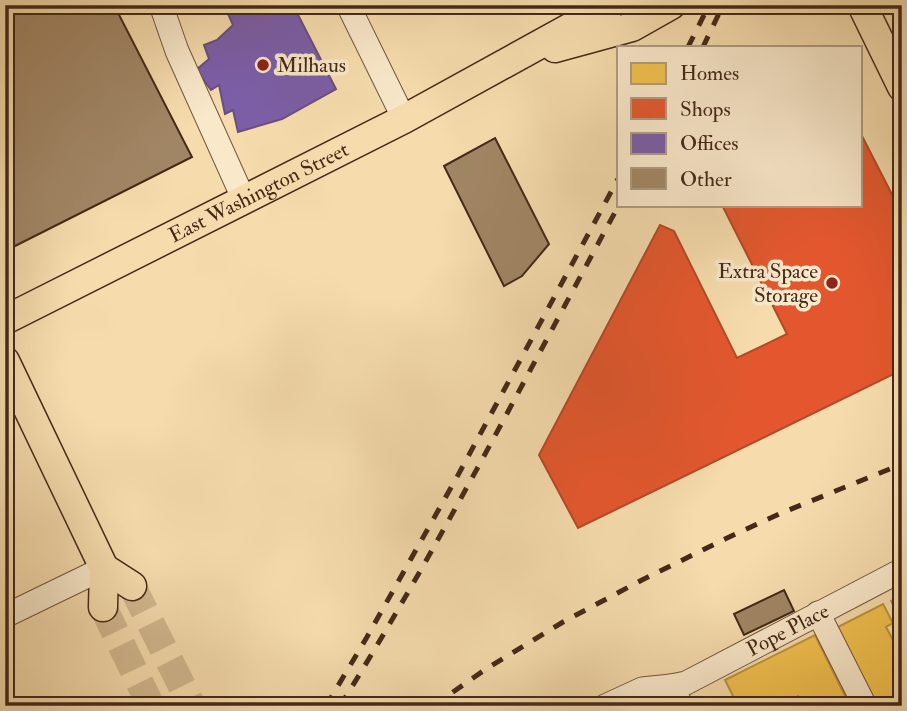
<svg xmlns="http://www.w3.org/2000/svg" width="907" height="711" viewBox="0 0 907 711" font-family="'IM FELL Double Pica',serif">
<rect width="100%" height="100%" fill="#f6dcad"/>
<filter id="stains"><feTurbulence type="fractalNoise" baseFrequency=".00286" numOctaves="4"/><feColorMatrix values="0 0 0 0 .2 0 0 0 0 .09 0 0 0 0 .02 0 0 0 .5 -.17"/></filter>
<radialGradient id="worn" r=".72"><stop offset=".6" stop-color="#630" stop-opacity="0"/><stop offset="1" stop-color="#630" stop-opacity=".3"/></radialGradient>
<!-- homes -->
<g fill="#f2c14e" stroke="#be933e" stroke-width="2">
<polygon points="902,596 902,619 901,620 891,601"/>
<polygon points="883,604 893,623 886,627 902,657 902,706 876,706 836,628"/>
<polygon points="815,635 850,706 803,706 798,696 778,706 738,706 725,680"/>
</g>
<!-- shops -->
<polygon fill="#e4572e" stroke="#b44927" stroke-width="2" points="860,132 902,214 902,370 578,528 539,455 660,225 674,231 737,358 787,334 722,205 860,205"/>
<!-- offices -->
<polygon fill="#7b5ea7" stroke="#6a4e7c" stroke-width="2" points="224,5 293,5 336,89 282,119 238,132 233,110 225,114 219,85 211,90 196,70 209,59 204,45 217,40 233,25"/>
<!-- building -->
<g fill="#a18665" stroke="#442918" stroke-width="2">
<polygon points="26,5 114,5 192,157 7,250 5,245 5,16"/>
<polygon points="495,138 549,244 522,276 504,286 444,166"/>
<polygon points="784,590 794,611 744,635 734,614"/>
</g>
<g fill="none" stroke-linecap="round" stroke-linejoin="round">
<!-- major-tunnel -->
<g stroke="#d2b88f" stroke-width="28" stroke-dasharray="28 14" stroke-linecap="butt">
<polyline points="132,586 192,706"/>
<polyline points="103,607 151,706"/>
</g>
<defs>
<g id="minor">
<polyline points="161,5 177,51 244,200"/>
<polyline points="348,5 404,119"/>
<polyline points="818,613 865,706"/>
<polyline points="5,616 104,568"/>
<path id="s1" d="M671 686 686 683 902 570"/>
<polyline points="605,706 642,689 671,686 682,706"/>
</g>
<g id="major">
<polyline points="862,5 902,87"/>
<polyline points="555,48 632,27 671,5"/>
<path id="s2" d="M5 320 404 119 611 5"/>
<polyline points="5,361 104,568 103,607"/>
<polyline points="104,568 132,586"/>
</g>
</defs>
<!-- minor casing -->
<use href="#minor" stroke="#70563d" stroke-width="25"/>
<!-- major casing -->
<use href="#major" stroke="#442918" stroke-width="31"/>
<!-- minor -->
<use href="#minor" stroke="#f9e8ca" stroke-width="23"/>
<!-- major -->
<use href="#major" stroke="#f6dcad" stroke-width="28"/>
<!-- rail -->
<g stroke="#442918" stroke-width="5" stroke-dasharray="12 12" stroke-linecap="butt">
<polyline points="688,47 709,5"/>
<polyline points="703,47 723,5"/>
<polyline points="326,706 367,637 457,477 618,179"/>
<path d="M340 706C441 544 528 372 619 205"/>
<polyline points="433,706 486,669 563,622 642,580 725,539 779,514 902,464"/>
</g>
</g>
<!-- markers -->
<g fill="#8f2418" stroke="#f9e8ca" stroke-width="2.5">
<circle cx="263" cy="65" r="7"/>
<circle cx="832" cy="283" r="7"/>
</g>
<g text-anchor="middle" stroke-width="7" stroke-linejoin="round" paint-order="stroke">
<!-- poi labels -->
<g font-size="21" fill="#442918" stroke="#f9e8ca" text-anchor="start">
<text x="277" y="72">Milhaus</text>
<text x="818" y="278" text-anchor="end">Extra Space<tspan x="818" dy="24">Storage</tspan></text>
</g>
<!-- street labels -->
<g font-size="21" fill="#442918" stroke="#f9e8ca">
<text dy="7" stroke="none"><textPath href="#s2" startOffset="284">East Washington Street</textPath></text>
<text dy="7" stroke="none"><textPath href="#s1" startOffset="130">Pope Place</textPath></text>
</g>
</g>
<!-- margin -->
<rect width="907" height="711" fill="none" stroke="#f6dcad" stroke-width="28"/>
<rect x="7" y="7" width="893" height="697" fill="none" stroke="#442918" stroke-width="3.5"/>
<rect x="14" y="14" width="879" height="683" fill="none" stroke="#442918" stroke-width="2"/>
<!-- legend -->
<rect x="617" y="46" width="245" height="161" fill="#f9e8ca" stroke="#b19c83" stroke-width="2"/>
<rect x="631" y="63" width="35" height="21" fill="#f2c14e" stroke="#b19c83" stroke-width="2"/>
<text x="680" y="80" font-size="21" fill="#442918">Homes</text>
<rect x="631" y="98" width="35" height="21" fill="#e4572e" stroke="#b19c83" stroke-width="2"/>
<text x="680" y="116" font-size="21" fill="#442918">Shops</text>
<rect x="631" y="133" width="35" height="21" fill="#7b5ea7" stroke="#b19c83" stroke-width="2"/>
<text x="680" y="150" font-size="21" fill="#442918">Offices</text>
<rect x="631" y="168" width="35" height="21" fill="#a18665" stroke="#b19c83" stroke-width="2"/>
<text x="680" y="186" font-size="21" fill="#442918">Other</text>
<rect width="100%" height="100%" filter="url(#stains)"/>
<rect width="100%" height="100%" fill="url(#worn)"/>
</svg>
